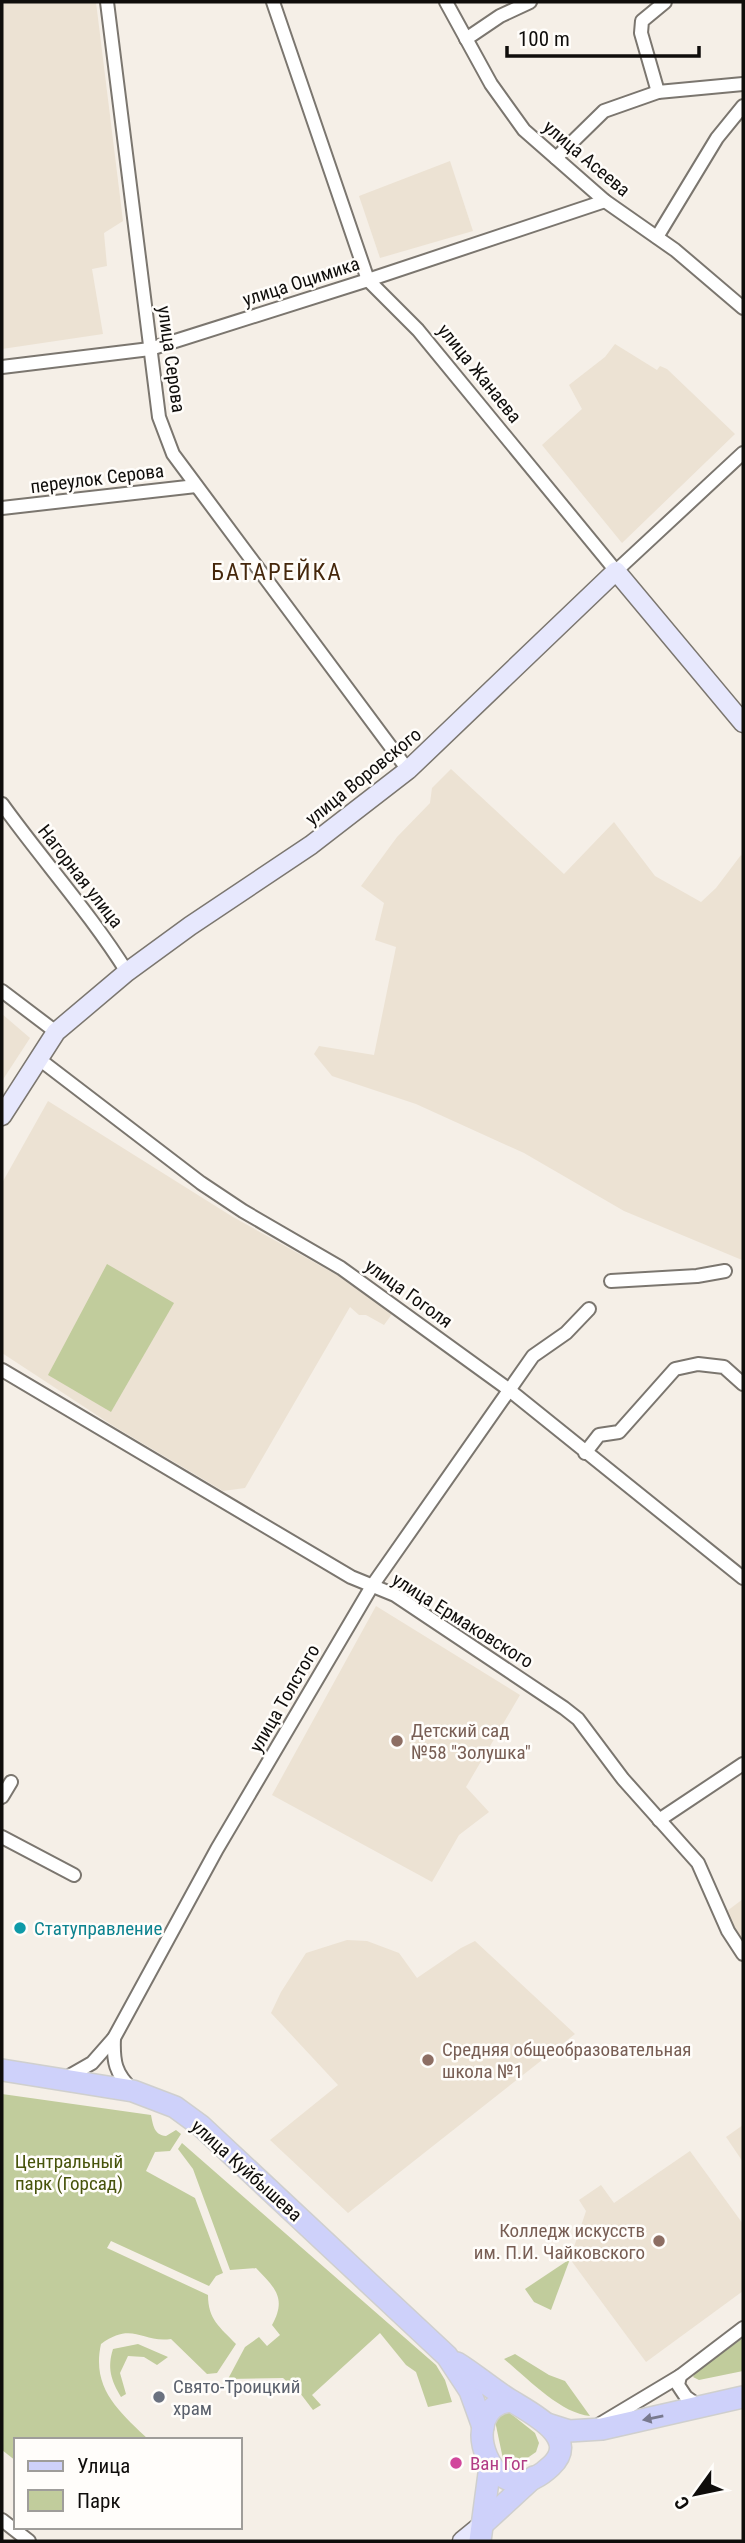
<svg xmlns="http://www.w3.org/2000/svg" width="745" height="2543" viewBox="0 0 745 2543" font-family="'Roboto Condensed',sans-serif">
<rect width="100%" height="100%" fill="#f5efe7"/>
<!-- built -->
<g fill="#ece2d3">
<polygon points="2,2 96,2 123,221 104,233 107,266 92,269 103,334 2,349"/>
<polygon points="450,161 473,231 380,258 359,196"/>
<polygon points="615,344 657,370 660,366 667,369 735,434 622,543 542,445 582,409 569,385 605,357"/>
<polygon points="451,769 564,874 614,822 655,876 701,902 716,888 741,855 743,857 742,1260 624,1211 524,1153 416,1104 332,1076 314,1054 319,1046 374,1055 396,947 375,940 384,903 361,886 397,837 430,803 432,788"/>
<polygon points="2,1014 30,1038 2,1081"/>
<polygon points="48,1101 233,1217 339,1276 392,1314 384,1325 366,1315 359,1315 350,1307 245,1488 223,1491 115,1427 2,1353 2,1183"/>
<polygon points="376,1606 520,1695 466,1787 489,1812 459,1835 432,1882 272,1795"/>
<polygon points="743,1899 743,1944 723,1914"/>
<polygon points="347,1940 367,1941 399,1953 417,1978 461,1948 475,1941 575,2034 348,2213 270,2140 338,2085 271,2013 281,1992 306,1953"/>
<polygon points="743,2125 743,2162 726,2137"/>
<polygon points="690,2151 743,2224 743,2291 646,2362 570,2259 586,2211 579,2200 601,2185 614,2203"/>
</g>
<!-- green -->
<g fill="#c1cc9c">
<polygon points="107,1264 174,1303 111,1412 48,1375"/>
<path d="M2 2094 151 2115C153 2125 154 2135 166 2136L176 2130 181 2134 170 2151 155 2152 146 2171 195 2198 223 2273 216 2276 209 2286 111 2241 107 2248 208 2295C208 2320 220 2327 236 2344L217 2373 207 2374 171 2339C141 2343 133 2321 101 2344 91 2389 120 2412 149 2440H16V2461L2 2450Z"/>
<path d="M182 2143 436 2365 445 2380 452 2402 428 2407 416 2372 406 2365 380 2333 312 2395 321 2405 313 2410 300 2393 283 2378 228 2379 245 2347 259 2337 267 2346 280 2335 272 2325C287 2298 275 2288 256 2268L230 2270 193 2169 178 2149Z"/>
<polygon points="570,2259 551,2310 534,2302 525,2289"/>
<polygon points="743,2338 743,2371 699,2380 693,2377 696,2372"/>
<path d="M138 2344 168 2357 157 2365 144 2357 128 2356 120 2373 126 2394 121 2397C111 2380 107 2368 113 2349Z"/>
<path d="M515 2354 549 2375 565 2381 590 2416C561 2414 526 2377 504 2359Z"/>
<polygon points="506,2410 535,2433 539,2443 536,2452 513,2468 507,2466 503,2459 494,2416"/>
</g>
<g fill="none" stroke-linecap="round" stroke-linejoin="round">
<defs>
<g id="street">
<polyline points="107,2 159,417 173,454 408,770"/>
<polyline points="273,2 368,280 418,330 616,571 743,453"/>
<polyline points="446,2 491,84 524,130 605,201 675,250 743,308"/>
<polyline points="466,39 500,16 530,2"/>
<polyline points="658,92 641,33 642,21 665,2"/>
<polyline points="556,158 604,111 658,92 743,84"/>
<polyline points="657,237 717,138 743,106"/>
<polyline points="2,367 150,349 368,280 605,201"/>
<polyline points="2,508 196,486"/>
<path d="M2 804C43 861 90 913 127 972"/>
<polyline points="2,991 56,1032"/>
<polyline points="39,1059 201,1183 243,1211 341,1268 508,1389 743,1578"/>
<polyline points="611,1281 697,1276 725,1271"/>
<polyline points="2,1370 351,1577 395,1595 564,1708 578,1719 623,1779 698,1863 728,1931 743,1954"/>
<polyline points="585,1453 599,1435 619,1432 675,1369 698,1364 724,1367 743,1384"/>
<polyline points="2,1797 11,1782"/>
<polyline points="659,1820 743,1764"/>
<polyline points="2,1837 74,1875"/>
<path d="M114 2038C113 2061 115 2074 133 2090"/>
<polyline points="64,2079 92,2063 114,2038 217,1849 372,1586 533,1356 566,1333 589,1309"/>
<polyline points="680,2376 678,2385 686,2397 700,2407"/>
<polyline points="600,2424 680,2376 743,2328"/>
<polyline points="2,2520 29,2541"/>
</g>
<g id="secondary">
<polyline points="2,1116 56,1032 127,972 190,926 311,845 408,770 616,571 743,723"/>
<polyline points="462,2541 484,2523"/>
</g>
<g id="primary">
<polyline points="2,2070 133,2091 175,2107 201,2126 447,2356 470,2391 483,2427"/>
<path d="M457 2363C475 2374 492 2389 510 2400 529 2412 582 2437 551 2466 491 2523 453 2405 511 2401"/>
<polyline points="547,2424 569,2431 602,2429 743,2397"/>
<polyline points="484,2523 534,2477"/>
<polyline points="480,2541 490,2466"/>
</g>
</defs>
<!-- street casing -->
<use href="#street" stroke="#7b766f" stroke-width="16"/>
<!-- secondary casing -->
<use href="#secondary" stroke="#7b766f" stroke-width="21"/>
<!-- primary casing -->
<use href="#primary" stroke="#cfcfce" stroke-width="24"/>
<!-- street -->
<use href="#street" stroke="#fff" stroke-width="12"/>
<!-- secondary -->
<use href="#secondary" stroke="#e7e8fd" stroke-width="18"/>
<!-- primary -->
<use href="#primary" stroke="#ced1fa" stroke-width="21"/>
</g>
<!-- one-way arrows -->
<defs><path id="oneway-solid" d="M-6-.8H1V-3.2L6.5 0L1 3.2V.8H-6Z" transform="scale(1.75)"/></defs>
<use fill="#78798e" href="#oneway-solid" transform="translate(653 2418) rotate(169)"/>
<!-- markers -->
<g fill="#8d6e63" stroke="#fffdfa" stroke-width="2.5">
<circle cx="397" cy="1741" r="7"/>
<circle cx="428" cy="2060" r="7"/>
<circle cx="659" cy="2241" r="7"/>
</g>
<circle fill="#0f9aa8" stroke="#fffdfa" stroke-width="2.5" cx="20" cy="1928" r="7"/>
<circle fill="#6b7280" stroke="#fffdfa" stroke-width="2.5" cx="159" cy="2397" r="7"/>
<circle fill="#d1479c" stroke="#fffdfa" stroke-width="2.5" cx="456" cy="2463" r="7"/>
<g text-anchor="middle" stroke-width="5" stroke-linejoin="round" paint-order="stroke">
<!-- street labels -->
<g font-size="19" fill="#0f0d0b" stroke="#fffdfa">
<text transform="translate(587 158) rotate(40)" y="7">улица Асеева</text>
<text transform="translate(301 281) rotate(-18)" y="7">улица Оцимика</text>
<text transform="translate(172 359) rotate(82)" y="7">улица Серова</text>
<text transform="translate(480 373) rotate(51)" y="7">улица Жанаева</text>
<text transform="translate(97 478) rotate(-7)" y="7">переулок Серова</text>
<text transform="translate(363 776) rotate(-39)" y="7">улица Воровского</text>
<text transform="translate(81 876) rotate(52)" y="7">Нагорная улица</text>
<text transform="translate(409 1293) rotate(36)" y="7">улица Гоголя</text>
<text transform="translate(463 1620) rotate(32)" y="7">улица Ермаковского</text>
<text transform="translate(284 1698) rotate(-60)" y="7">улица Толстого</text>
<text transform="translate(247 2170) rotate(42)" y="7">улица Куйбышева</text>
</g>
<!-- education labels -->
<g font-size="19" fill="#785e54" stroke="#fffdfa" text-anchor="start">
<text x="411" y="1737">Детский сад<tspan x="411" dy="22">№58 "Золушка"</tspan></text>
<text x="442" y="2056">Средняя общеобразовательная<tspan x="442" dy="22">школа №1</tspan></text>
<text x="645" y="2237" text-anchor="end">Колледж искусств<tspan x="645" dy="22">им. П.И. Чайковского</tspan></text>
</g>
<!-- culture labels -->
<g font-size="19" fill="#0d838f" stroke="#fffdfa" text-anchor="start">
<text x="34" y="1935">Статуправление</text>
</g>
<!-- park labels -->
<g font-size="19" fill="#47530b" stroke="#fffdfa">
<text x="69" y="2168">Центральный<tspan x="69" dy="22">парк (Горсад)</tspan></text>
</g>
<!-- worship labels -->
<g font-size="19" fill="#5b616d" stroke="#fffdfa" text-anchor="start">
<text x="173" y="2393">Свято-Троицкий<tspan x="173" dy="22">храм</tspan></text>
</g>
<!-- hotel labels -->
<g font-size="19" fill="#b23c85" stroke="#fffdfa" text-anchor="start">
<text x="470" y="2470">Ван Гог</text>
</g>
<!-- quarter labels -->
<g font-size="23" letter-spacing="2" fill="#45270c" stroke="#fffdfa">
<text x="277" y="580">БАТАРЕЙКА</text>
</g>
</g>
<!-- border -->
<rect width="745" height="2543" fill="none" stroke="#0f0d0b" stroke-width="7"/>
<!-- legend -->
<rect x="14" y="2438" width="228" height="91" fill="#fffdfa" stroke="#9f9d9a" stroke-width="2"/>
<rect x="28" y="2461" width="35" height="10" fill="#ced1fa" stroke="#9f9d9a" stroke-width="2"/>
<text x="77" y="2473" font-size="21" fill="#0f0d0b">Улица</text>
<rect x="28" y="2490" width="35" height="21" fill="#c1cc9c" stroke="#9f9d9a" stroke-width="2"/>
<text x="77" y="2508" font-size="21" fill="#0f0d0b">Парк</text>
<!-- north arrow -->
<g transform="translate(696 2494) rotate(237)" stroke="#fffdfa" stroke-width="5" paint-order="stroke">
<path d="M0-5L12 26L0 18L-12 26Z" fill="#0f0d0b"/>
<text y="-10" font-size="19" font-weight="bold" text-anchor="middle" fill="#0f0d0b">С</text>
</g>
<!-- scale -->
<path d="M507 46v10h192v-10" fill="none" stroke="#0f0d0b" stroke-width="3.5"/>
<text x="518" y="46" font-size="21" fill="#0f0d0b" stroke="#fffdfa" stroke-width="5" paint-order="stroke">100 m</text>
</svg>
